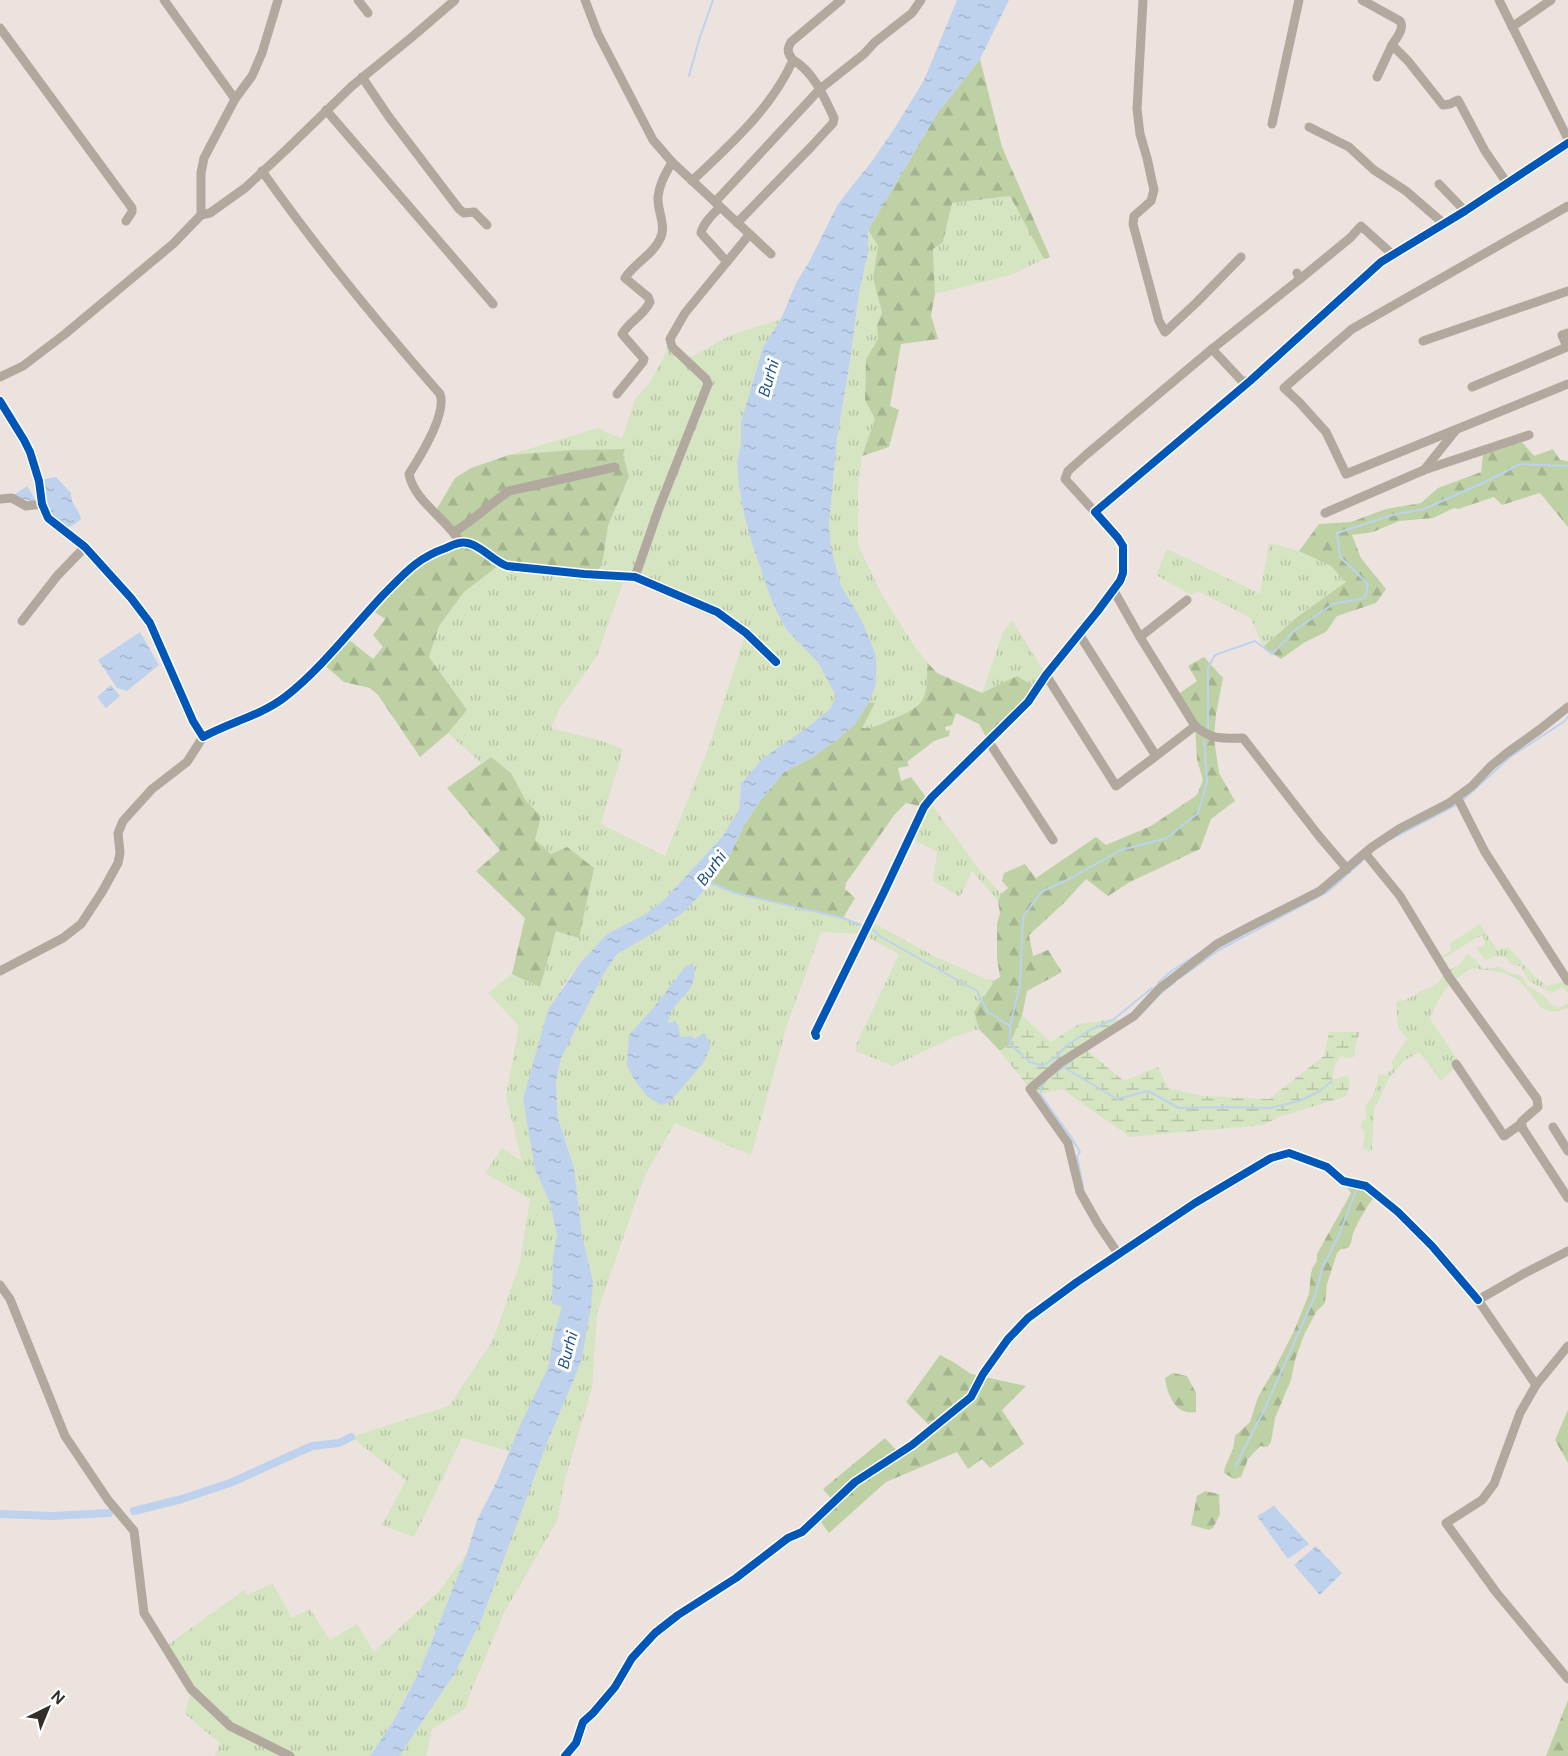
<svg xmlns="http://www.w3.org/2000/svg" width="1568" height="1756" viewBox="0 0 1568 1756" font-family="'DM Sans',sans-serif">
<defs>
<pattern id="grass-tufts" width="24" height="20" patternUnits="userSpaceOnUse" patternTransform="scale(1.5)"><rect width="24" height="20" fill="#d5e4c1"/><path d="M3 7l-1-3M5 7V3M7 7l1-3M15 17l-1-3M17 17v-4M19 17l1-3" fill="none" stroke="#b7c4a6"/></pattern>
<pattern id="forest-firs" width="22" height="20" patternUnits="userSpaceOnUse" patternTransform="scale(1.5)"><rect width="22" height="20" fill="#bdd1a5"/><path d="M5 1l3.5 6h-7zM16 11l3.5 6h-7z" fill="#a3b48e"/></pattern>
<pattern id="wetland-marsh" width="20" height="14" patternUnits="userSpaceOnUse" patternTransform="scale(1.5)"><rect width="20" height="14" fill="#d5e4c1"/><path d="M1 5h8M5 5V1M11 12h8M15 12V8" fill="none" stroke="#b7c4a6"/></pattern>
<pattern id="water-ripples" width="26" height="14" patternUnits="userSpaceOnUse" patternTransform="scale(1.5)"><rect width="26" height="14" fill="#bed2ee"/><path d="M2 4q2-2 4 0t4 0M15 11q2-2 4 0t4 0" fill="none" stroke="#a4b5cc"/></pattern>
</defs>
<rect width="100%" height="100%" fill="#ece3df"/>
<!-- grass -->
<g fill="url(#grass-tufts)" fill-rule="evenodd">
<polygon points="1011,196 1044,259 1011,275 935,294 933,249 943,242 952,203"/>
<polygon points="868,230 878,246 873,278 882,311 877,325 878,339 866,359 865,400 875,419 862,456 858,488 858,545 883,597 917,650 927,662 928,686 924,698 910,712 871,729 862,729 874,703 869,702 876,685 841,586 831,548 829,525 837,439 850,361 859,293 868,253"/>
<path d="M781 319 763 347 741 422V444L737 462 739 488 744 514 753 547 773 604 786 629 819 664 837 696 831 709 805 729 763 758 741 784 739 810 731 823 722 837 664 900 644 915 607 934 581 962 562 987 523 1099 535 1169 550 1203 557 1235 553 1256 562 1307 554 1333 548 1368 509 1451 462 1438 414 1537 382 1525 406 1480 351 1437 449 1406 493 1340 520 1263 530 1199 485 1173 502 1148 522 1161 506 1096 519 1026 488 993 512 974 540 987 556 930 579 937 551 854 534 840 541 816 526 801 511 773 491 757 481 763 448 733 466 710 429 657 439 626 464 592 497 567 505 570 602 565 608 526 629 476 623 455 624 449 572 450 509 455 598 428 622 439 635 399 648 385 663 359 668 346 677 360 693 356 729 336ZM624 580 635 582 651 588 746 633 708 749 665 856 601 824 623 749 602 741 551 728 560 708 597 656Z"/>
<polygon points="1269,543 1299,551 1331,566 1347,582 1297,616 1263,647 1251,618 1198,591 1192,595 1156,575 1167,549 1260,594"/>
<polygon points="1012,620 1046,675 1040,685 1030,684 982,693 1003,632"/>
<polygon points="929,801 979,869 1001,894 998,901 972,871 960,897 933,881 937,852 910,838"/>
<path d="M710 884C759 902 813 905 861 924L870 921 934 956 986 979 995 980 974 1012 979 1029 954 1037 893 1066 856 1051 857 1043 899 954 862 934 821 932 787 1025 751 1155 675 1123 645 1175 597 1313 592 1388 565 1479 557 1521 504 1613 469 1696 466 1708 432 1729 426 1756H399L455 1673 481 1621 547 1443 581 1362 593 1282 582 1235 574 1168 559 1120 556 1082 560 1058 603 975 617 954 652 934 684 912Z"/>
<path d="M1480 924 1497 950 1509 947 1532 974 1547 986 1567 980 1568 981V993L1562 987 1554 992 1548 991 1529 981 1521 966 1512 965 1505 957 1497 956 1485 960 1476 948 1485 945 1483 935C1466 942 1455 954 1437 960L1451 950 1449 944Z"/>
<path d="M1467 954 1476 960 1483 969 1499 967 1508 972 1520 975 1525 981 1526 985 1543 995 1551 1004 1559 1008 1568 1003V1008C1534 1022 1537 990 1513 977 1502 971 1485 970 1472 968 1447 984 1441 992 1430 1019L1460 1063 1441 1081 1419 1052 1405 1060 1389 1078 1374 1110 1372 1150 1368 1152 1367 1149 1362 1150 1365 1136 1364 1130 1361 1129V1122L1367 1118C1363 1103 1367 1106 1373 1095 1376 1089 1378 1082 1378 1075L1386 1074 1393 1069 1392 1062C1396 1056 1404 1041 1408 1039L1398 1028 1396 1001 1406 1000 1421 991 1432 987 1439 982 1445 972 1460 964Z"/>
<polygon points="467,1553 421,1668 394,1720 370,1756 215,1756 220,1743 185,1714 191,1689 165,1647 244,1590 247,1595 272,1583 292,1618 310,1609 330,1640 357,1624 374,1652 441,1589"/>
</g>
<!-- forest -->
<g fill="url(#forest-firs)">
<polygon points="980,59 1002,147 1050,257 1044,259 1010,196 952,203 943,242 933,249 935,294 931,315 938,339 901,344 890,406 899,410 889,447 862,456 875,419 865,400 866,359 878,339 877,325 882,312 873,278 878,246 868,230 937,114"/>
<polygon points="1522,442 1534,456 1553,449 1560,460 1568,461 1568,527 1540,493 1502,505 1494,497 1458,509 1454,508 1433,518 1399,521 1373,532 1352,535 1361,558 1386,589 1376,603 1337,616 1326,632 1305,642 1281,659 1263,647 1297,617 1346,582 1331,566 1299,551 1319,524 1351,522 1386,509 1421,503 1438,488 1481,472 1483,455"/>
<polygon points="625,449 623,455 629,476 608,526 602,565 592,577 498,566 464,592 439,626 429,657 467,710 448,733 420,757 378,695 370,688 344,682 322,663 347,638 373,659 383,647 373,635 385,619 372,610 410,568 451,549 459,548 435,512 455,478 471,468 509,455 572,450"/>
<polygon points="1204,657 1223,678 1216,714 1214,738 1219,773 1235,801 1211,819 1200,849 1130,882 1108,896 1086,879 1064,903 1029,935 1033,956 1048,950 1062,972 1027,991 1022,1016 1010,1044 1000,1051 979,1029 974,1012 995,980 1000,977 997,958 997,924 1000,913 998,901 1001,894 1008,888 1002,881 1004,873 1025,864 1036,878 1096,837 1106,845 1151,826 1197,795 1203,780 1197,760 1195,726 1177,695 1197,681 1188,666"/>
<path d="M927 662 937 673 982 693 1017 676 1030 684 1040 685 989 742 979 724 956 713 952 725 945 727 946 731 950 730 949 736 934 741 907 762 909 766 898 768 901 781 911 777 929 801 924 807 906 803 895 814 846 883 845 889 855 898 843 918 735 893 710 884 732 851 744 825 759 802 784 772 811 758 838 739 855 724 869 702 875 703 862 728C873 729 881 724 890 720 926 706 928 699 927 662Z"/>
<polygon points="491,757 511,773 526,801 541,816 535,840 551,854 567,847 594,868 579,938 556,931 540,987 512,974 525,918 476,871 500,850 447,788"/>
<path d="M1343 1181 1377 1194C1369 1202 1357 1223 1353 1234 1351 1240 1352 1243 1348 1248L1341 1249 1337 1253 1327 1284 1325 1303 1316 1312 1304 1335 1295 1360 1291 1380 1275 1418 1271 1442 1267 1447 1260 1446 1248 1459 1241 1477 1234 1479 1224 1473 1225 1467 1233 1449 1235 1436 1250 1422 1258 1397 1275 1368 1294 1331 1309 1294 1311 1273 1313 1267 1317 1261V1254L1351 1193Z"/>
<polygon points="940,1355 955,1363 971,1374 1026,1386 1002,1410 1024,1444 990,1468 982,1459 968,1469 957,1452 886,1482 829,1533 817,1517 833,1501 823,1489 885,1438 899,1453 932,1428 906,1402"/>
<path d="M1173 1373 1187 1376 1196 1393V1412C1176 1416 1167 1395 1165 1378Z"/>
<polygon points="1568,1410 1568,1463 1555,1440"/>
<polygon points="1205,1491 1219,1494 1220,1514 1213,1528 1209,1530 1191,1525 1197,1496"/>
<polygon points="1568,1700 1568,1756 1546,1756"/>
</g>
<!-- wetland -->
<polygon fill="url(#wetland-marsh)" points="1022,1016 1051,1042 1079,1024 1114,1019 1125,1022 1084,1048 1124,1081 1158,1067 1168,1088 1203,1096 1269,1099 1324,1056 1329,1032 1360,1032 1355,1046 1355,1056 1348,1058 1341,1056 1335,1064 1332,1080 1348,1075 1350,1082 1347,1096 1282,1116 1262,1125 1130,1137 1062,1089 1040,1094 1030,1089 1000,1051 1010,1044"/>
<!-- water -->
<g fill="url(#water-ripples)">
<polygon points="957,0 1009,0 980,59 937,114 868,230 868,253 859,293 850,361 837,439 829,525 831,548 841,586 861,619 876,656 876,685 869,702 855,724 838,739 811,758 784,772 759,802 744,825 732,851 710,884 684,912 652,934 617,954 603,975 561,1058 556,1082 558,1118 574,1168 582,1235 593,1282 591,1307 581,1362 547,1443 481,1621 455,1673 399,1756 370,1756 394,1720 421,1668 467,1553 477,1520 497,1481 521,1423 548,1368 554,1333 562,1307 552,1303 553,1256 557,1235 550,1203 535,1169 523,1099 548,1010 581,962 607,934 644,915 664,900 722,837 739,810 741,784 763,758 805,729 830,709 836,696 819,664 786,629 773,604 753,547 744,514 739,487 737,462 741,444 741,422 763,347 781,319 796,283 809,262 838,204 872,161 896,126 924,80"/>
<path d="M56 477 71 493C71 506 78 506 81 519L75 524 64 529 53 522 40 486 45 479Z"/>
<polygon points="27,486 35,499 32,501 18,498 14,495"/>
<polygon points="140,632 159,665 127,691 117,688 98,660"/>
<polygon points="111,685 120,696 106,708 97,697"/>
<path d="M693 963C701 995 670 999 668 1022L671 1023 675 1020 679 1028 680 1037 692 1036 694 1039 704 1033 711 1045 704 1062 670 1102 661 1105 648 1097 636 1082 627 1066 629 1035 655 1006 685 967Z"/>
<polygon points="1274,1506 1309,1544 1288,1559 1257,1516"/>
<polygon points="1316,1546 1342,1573 1320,1595 1294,1565"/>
</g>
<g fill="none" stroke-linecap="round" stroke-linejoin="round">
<!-- stream -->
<g stroke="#bed2ee" stroke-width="2">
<polyline points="689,76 699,40 713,0"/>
<polyline points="1208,729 1208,668 1215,655 1255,641 1272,654 1295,630 1333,604 1365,598 1368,584 1340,557 1337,533 1392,515 1424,509 1485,482 1520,464 1568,466"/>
<polyline points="1462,801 1510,757 1565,721 1568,717"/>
<polyline points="1391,839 1458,804"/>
<polyline points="709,882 735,893 843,918 861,925"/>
<polyline points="872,929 881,937 977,991 988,1012 1010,1026 1020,984 1023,917 1041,892 1069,879 1121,850 1167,838 1198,813 1207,782 1204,740"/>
<polyline points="1180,978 1219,950 1329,891 1361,862"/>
<polyline points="1158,983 1170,972 1198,954"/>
<polyline points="1140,1015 1161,993 1175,982"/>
<polyline points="1010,1026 1010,1044 1030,1062 1043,1066 1056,1057 1066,1046 1090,1030 1114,1019 1152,988"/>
<polyline points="1065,1068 1117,1099 1148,1091 1179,1108 1225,1107 1270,1108 1299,1101 1320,1091 1332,1081"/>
<polyline points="1054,1074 1073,1060"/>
<polyline points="1045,1082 1041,1087 1040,1094 1071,1137 1080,1152 1077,1156 1083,1186"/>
<polyline points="1235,1467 1265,1408 1315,1296 1323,1266 1338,1237 1356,1191"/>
</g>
<!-- canal -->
<g stroke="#bed2ee" stroke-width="8">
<polyline points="134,1511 182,1499 230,1483 312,1446 339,1443 351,1437"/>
<polyline points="0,1514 52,1516 109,1513"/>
</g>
<!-- minor -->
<g stroke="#b1a89e" stroke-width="9">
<polyline points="358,0 368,13"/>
<polyline points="585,0 598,34 653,140 672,162 771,254"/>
<polyline points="1143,0 1137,109 1140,134 1147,158 1154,190 1151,201 1134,216 1133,224 1159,321 1165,332 1196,303 1241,257"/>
<path d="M1362 0 1400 21C1405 29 1396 38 1392 45L1408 61 1443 105 1450 104 1458 100 1485 151 1507 183"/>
<polyline points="1499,0 1568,139"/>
<polyline points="1512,27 1551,0"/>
<polyline points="0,28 132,208 132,212 126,221"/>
<polyline points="362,77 389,117 459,209 464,213 474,212 487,225"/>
<polyline points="1377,77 1392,45"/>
<polyline points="235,99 252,76 262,53 278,0"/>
<polyline points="326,110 493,304"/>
<polyline points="1272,124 1299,0"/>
<polyline points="1309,127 1349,147 1374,170 1406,191 1443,223"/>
<path d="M262 171C317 249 378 323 440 394 447 414 420 457 409 474 414 501 446 518 460 542"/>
<path d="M692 181C730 145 772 108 793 60 787 53 787 49 791 42L841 0"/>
<polyline points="1439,184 1465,211"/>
<polyline points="715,202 820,89 864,54 875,42 912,13 921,0"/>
<polyline points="1568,206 1352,329 1284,388 1299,402 1326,432 1346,474 1568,384"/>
<path d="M720 207C713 214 703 223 701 233L727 262"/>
<polyline points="201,215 210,213 245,188 286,150 352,86 412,37 455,0"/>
<path d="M737 223 811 147 833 123 834 118C824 97 814 72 793 60"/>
<polyline points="1297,273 1300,279 1350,238 1361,226 1392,254"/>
<polyline points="1423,341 1568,291"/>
<polyline points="1212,349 1300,279"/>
<polyline points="0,377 23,366 65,334 173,244 201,215 201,173 204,158 235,99 164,0"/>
<polyline points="1472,387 1567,347 1562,335 1568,333"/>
<path d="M617 394 643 362 644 359 622 334C629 322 644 315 650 302L648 297 625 278C634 263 653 255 660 239 667 226 657 211 658 197 659 184 666 173 672 162"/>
<path d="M0 401 24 440 30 452 39 481 42 504 48 518 85 547 131 598 150 623 193 721 203 737C230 722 260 716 285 697 322 668 352 628 384 594 405 573 417 558 446 548 450 546 454 544 459 543 476 539 492 561 507 566L584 574 635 577 717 612 746 633 776 662"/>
<polyline points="1424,470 1529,435"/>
<polyline points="0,499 12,498 26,506 42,504"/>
<polyline points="1095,512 1065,479 1068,471 1087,454 1212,349 1242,381 1250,381"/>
<polyline points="1325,513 1424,470 1456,430"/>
<path d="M454 532C474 520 490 504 509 491L615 467"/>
<polyline points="635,577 659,508 708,384 706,379 672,347 670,339 685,313 749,235"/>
<path d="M1114 591 1140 637 1195 726C1214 741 1220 738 1243 738L1319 836 1347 869"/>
<polyline points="22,621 57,576 85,547"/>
<polyline points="1079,634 1156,756 1195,726"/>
<polyline points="1140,637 1187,600"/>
<polyline points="1046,675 1116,786 1156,756"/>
<polyline points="989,742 1053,840"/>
<polyline points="1457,797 1485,852 1568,981"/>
<polyline points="1365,853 1400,896 1449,977 1537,1099 1538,1107 1521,1122 1523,1129"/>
<polyline points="0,971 63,938 81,924 102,892 118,863 120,853 118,833 123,821 152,789 187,762 203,737"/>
<polyline points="816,1036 815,1033 884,892 924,807 932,797 1028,702 1046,675 1097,612 1120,581 1123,573 1123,546 1118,538 1095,512 1250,381 1381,262 1465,211 1568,143"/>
<polyline points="1456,1064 1504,1136 1518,1126 1523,1129 1568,1198"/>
<polyline points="1553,1127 1568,1151"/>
<polyline points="1568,1251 1525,1273 1478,1300 1536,1385 1520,1413 1494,1484 1482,1500 1446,1523 1496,1592 1568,1679"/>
<polyline points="1119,1255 1098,1224 1080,1192 1068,1143 1030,1089 1060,1063 1134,1016 1159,989 1217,944 1249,927 1320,891 1372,847 1399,829 1449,803 1472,786 1491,766 1507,753 1539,730 1568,707"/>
<polyline points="0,1285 10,1299 65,1436 108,1500 134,1531 144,1613 191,1689 230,1726 290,1756"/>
<polyline points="1536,1385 1568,1346"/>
<polyline points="565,1756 576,1743 583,1722 593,1713 615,1687 632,1658 655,1633 678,1615 736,1578 788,1538 802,1532 855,1482 912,1445 971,1397 983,1374 1008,1339 1028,1318 1077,1282 1195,1203 1271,1158 1289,1153 1327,1167 1343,1181 1366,1186 1398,1212 1432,1246 1478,1300"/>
</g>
<defs>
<g id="cycleway">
<path d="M0 401 24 440 30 452 39 481 42 504 48 518 85 547 131 598 150 623 193 721 203 737C230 722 260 716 285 697 322 668 352 628 384 594 405 573 417 558 446 548 450 546 454 544 459 543 476 539 492 561 507 566L584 574 635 577 717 612 746 633 776 662"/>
<polyline points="816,1036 815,1033 884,892 924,807 932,797 1028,702 1046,675 1097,612 1120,581 1123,573 1123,546 1118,538 1095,512 1250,381 1381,262 1465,211 1568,143"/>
<polyline points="565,1756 576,1743 583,1722 593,1713 615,1687 632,1658 655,1633 678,1615 736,1578 788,1538 802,1532 855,1482 912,1445 971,1397 983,1374 1008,1339 1028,1318 1077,1282 1195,1203 1271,1158 1289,1153 1327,1167 1343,1181 1366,1186 1398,1212 1432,1246 1478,1300"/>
</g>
</defs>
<!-- cycleway casing -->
<use href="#cycleway" stroke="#fff" stroke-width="11"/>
<!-- cycleway -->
<use href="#cycleway" stroke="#0057b8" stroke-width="8"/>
</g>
<g text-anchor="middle" stroke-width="6" stroke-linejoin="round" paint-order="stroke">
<!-- water labels -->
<g font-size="16" font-style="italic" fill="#1a4d8a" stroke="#fff">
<text transform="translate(768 378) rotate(-74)" y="6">Burhi</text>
<text transform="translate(711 868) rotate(-53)" y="6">Burhi</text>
<text transform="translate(567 1350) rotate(-75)" y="6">Burhi</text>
</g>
</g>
<!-- north arrow -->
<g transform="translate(48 1708) rotate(43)" stroke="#ffffff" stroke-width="4.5" paint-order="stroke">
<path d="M0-4.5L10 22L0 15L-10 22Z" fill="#342e2b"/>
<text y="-9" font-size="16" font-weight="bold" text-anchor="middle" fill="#342e2b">N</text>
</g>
</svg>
